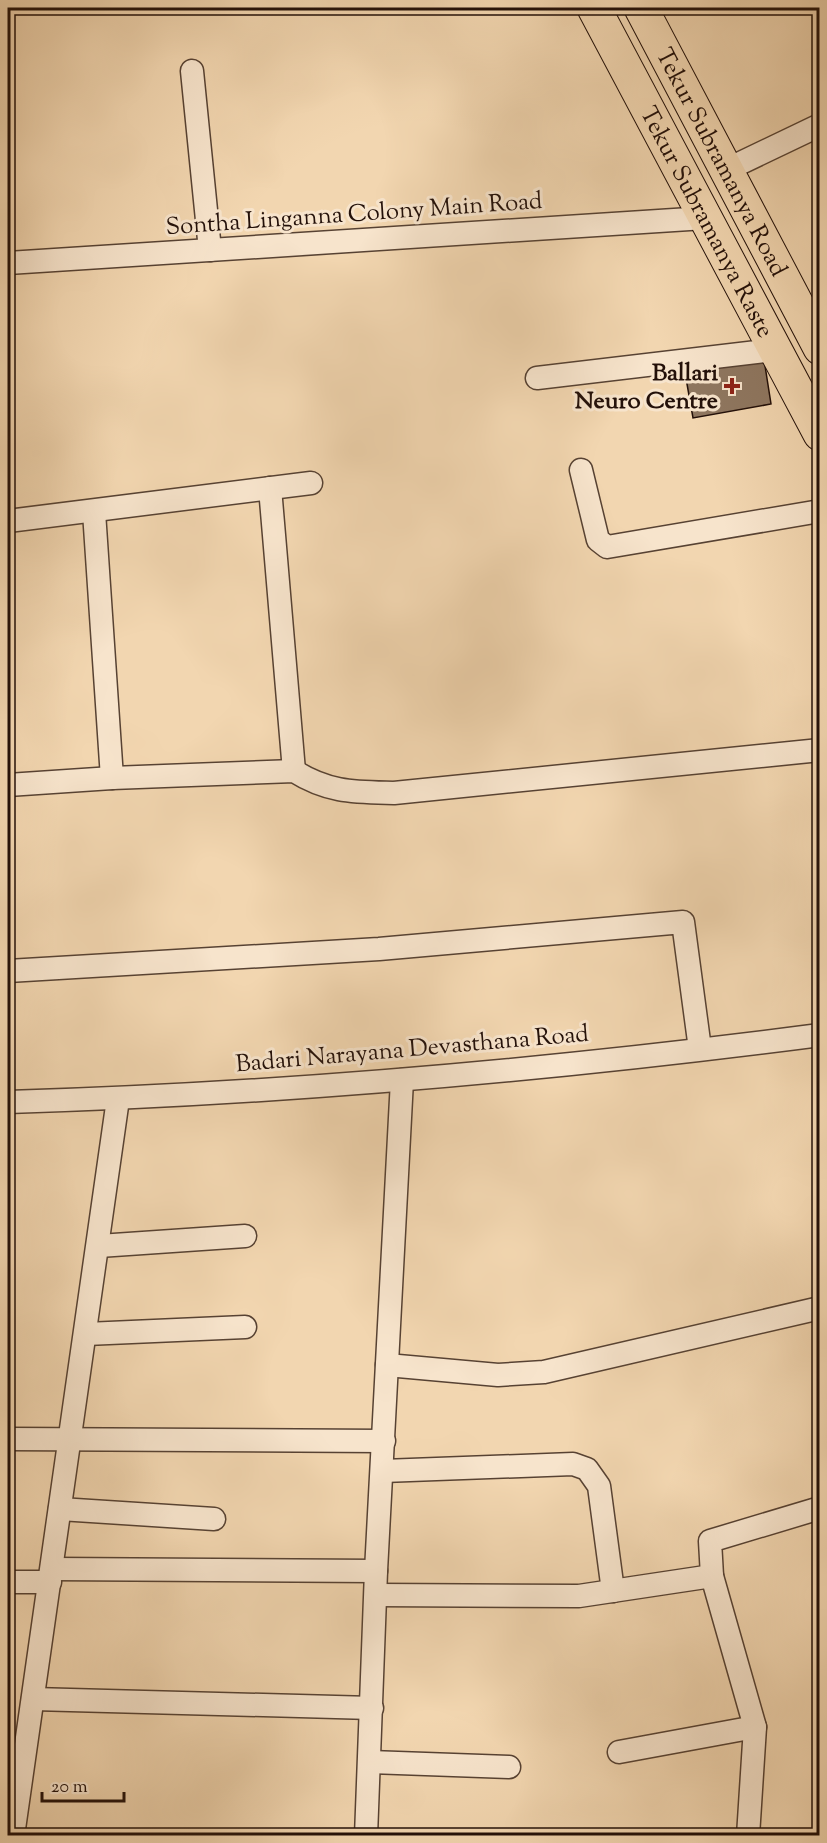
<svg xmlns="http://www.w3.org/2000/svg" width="827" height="1843" viewBox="0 0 827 1843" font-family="'Sorts Mill Goudy',serif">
<rect width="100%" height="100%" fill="#f2d6b0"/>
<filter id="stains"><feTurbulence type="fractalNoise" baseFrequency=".00333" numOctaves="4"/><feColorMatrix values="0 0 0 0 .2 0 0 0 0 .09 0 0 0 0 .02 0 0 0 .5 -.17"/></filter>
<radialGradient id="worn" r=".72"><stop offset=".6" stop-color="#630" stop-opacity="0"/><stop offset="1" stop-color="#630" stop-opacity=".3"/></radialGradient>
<!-- building -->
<polygon fill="#8f7760" stroke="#231009" stroke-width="1.5" points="763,353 771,404 693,418 684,367"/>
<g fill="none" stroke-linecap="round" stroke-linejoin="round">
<defs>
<g id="street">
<polyline points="192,71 210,250"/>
<polyline points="726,170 820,125"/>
<polyline points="8,263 705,218"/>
<polyline points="537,378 774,350"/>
<polyline points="581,470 598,540 607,547 820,511"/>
<polyline points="270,488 294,771"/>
<polyline points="94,512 112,778"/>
<polyline points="8,521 311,483"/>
<path d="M8 785 112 778 294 771C329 793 355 792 394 793L820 750"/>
<polyline points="8,971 379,949 683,922 700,1049"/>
<path d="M8 1102C279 1094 550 1070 820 1035"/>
<polyline points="99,1246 245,1236"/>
<polyline points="86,1334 245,1327"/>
<polyline points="387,1365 498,1375 544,1372 820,1308"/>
<polyline points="8,1439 384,1441"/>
<polyline points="383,1471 573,1464 587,1469 599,1486 613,1591"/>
<polyline points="60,1509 214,1519"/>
<polyline points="52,1569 376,1571"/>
<polyline points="712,1576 755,1727 748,1836"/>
<polyline points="8,1582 50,1582"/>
<polyline points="377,1595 579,1596 712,1576 710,1541 820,1508"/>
<polyline points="33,1699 372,1708"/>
<polyline points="619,1752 755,1727"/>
<polyline points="370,1762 509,1767"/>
<polyline points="13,1836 118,1099"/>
<polyline points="366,1836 376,1571 402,1080"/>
</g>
<g id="primary">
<path id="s1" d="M594 8 820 434"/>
<path id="s2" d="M641 8 820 348"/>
</g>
</defs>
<!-- street casing -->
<use href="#street" stroke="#574233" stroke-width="25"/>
<!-- primary casing -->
<use href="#primary" stroke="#231009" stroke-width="35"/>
<!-- street -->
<use href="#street" stroke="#f7e4cc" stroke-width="22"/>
<!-- primary -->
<use href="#primary" stroke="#f2d6b0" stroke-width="33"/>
</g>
<!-- markers -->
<path fill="#8f2418" stroke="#f7e4cc" stroke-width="2" d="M729 377h6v6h6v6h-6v6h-6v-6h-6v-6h6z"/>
<g text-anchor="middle" stroke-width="6" stroke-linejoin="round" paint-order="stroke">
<!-- street labels -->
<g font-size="24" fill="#231009" stroke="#f7e4cc">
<text dy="8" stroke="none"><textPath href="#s2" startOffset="174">Tekur Subramanya Road</textPath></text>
<text transform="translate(354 213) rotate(-4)" y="8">Sontha Linganna Colony Main Road</text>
<text dy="8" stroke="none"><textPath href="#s1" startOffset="242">Tekur Subramanya Raste</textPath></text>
<text transform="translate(412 1048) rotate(-5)" y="8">Badari Narayana Devasthana Road</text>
</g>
<!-- poi labels -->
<g font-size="24" font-weight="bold" fill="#231009" stroke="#f7e4cc" text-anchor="end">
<text x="718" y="380">Ballari<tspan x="718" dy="28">Neuro Centre</tspan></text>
</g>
</g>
<!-- margin -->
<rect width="827" height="1843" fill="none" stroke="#f2d6b0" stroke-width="30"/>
<rect x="9" y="9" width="809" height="1825" fill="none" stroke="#231009" stroke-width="3"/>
<rect x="15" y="15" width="797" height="1813" fill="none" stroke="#231009" stroke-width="1.5"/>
<!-- scale -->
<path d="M42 1792v9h82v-9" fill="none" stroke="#231009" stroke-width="3"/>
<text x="51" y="1792" font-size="18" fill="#231009" stroke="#f7e4cc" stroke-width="4.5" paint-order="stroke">20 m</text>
<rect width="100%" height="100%" filter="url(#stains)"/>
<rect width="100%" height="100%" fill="url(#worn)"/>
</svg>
